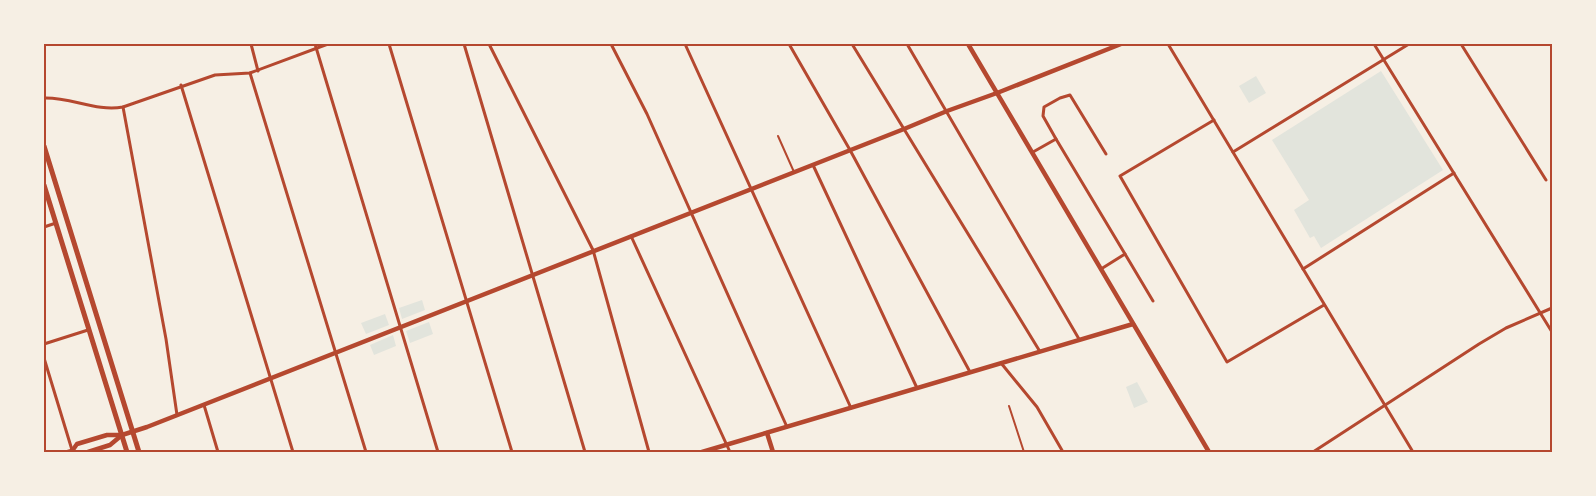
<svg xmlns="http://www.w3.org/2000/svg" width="1596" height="496" viewBox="0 0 1596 496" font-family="Bitter,serif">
<rect width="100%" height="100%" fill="#f6efe4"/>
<!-- green -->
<g fill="#e2e4dc">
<polygon points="1381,71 1443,170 1321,248 1314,236 1310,238 1294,210 1309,200 1272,140"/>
<polygon points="1256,76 1266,93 1249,103 1239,86"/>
<polygon points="422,300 425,310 402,319 399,308"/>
<polygon points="385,314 389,325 366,334 361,323"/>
<polygon points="429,322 433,334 410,343 406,331"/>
<polygon points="393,335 396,346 374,355 370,345"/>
<polygon points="1137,382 1148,402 1134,408 1126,387"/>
</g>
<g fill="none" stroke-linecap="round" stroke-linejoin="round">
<!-- service -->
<g stroke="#b5482f" stroke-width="2">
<polyline points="778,136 794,172"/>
<polyline points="1009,406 1024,452"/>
</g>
<!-- minor -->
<g stroke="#b5482f" stroke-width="3">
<polyline points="251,44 258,71"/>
<polyline points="315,44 438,452"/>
<polyline points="389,44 512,452"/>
<polyline points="464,44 585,452"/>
<polyline points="489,44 593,250 649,452"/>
<polyline points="611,44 647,114 787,427"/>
<polyline points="685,44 851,408"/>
<polyline points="789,44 850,150 970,372"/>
<polyline points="852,44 1039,350"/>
<polyline points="907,44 1079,339"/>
<polyline points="1168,44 1413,452"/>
<polyline points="1374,44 1552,332"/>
<polyline points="1461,44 1546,180"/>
<polyline points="250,73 366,452"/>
<polyline points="181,85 293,452"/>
<path d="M44 98C71 97 96 112 123 107L215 75 250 73 328 44"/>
<polyline points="123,107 166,339 177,415"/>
<polyline points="1214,120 1120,176 1227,362 1324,305"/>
<polyline points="1056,139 1043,116 1044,107 1060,98 1070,95 1106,154"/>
<polyline points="1033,152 1056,139 1125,254"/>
<polyline points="1233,152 1409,44"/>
<polyline points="813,165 917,388"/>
<polyline points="44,227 56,223"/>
<polyline points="631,236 730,452"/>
<polyline points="1101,269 1125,254 1153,301"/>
<polyline points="1303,269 1454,173"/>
<polyline points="44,344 88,330"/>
<polyline points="44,358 72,450"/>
<polyline points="1001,363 1037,407 1063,452"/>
<polyline points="204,405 218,452"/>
<polyline points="1313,452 1479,344 1506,328 1552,308"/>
</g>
<!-- tertiary -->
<g stroke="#b5482f" stroke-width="4.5">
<polyline points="767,433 773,452"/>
<polyline points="68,452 72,451 77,444 107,435 122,435 147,427 904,129 947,111 997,93"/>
<polyline points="88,452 110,445 122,435"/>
<polyline points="702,452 1133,324"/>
</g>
<!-- secondary -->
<g stroke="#b5482f" stroke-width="4.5">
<polyline points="968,44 1209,452"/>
<polyline points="997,93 1121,44"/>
</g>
<!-- primary -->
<g stroke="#b5482f" stroke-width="5">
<polyline points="44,146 139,452"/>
<polyline points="44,185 127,452"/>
</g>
</g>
<!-- border -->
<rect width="1596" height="496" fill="none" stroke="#f6efe4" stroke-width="90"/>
<rect x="45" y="45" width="1506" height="406" fill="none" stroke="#b5482f" stroke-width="2"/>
</svg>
